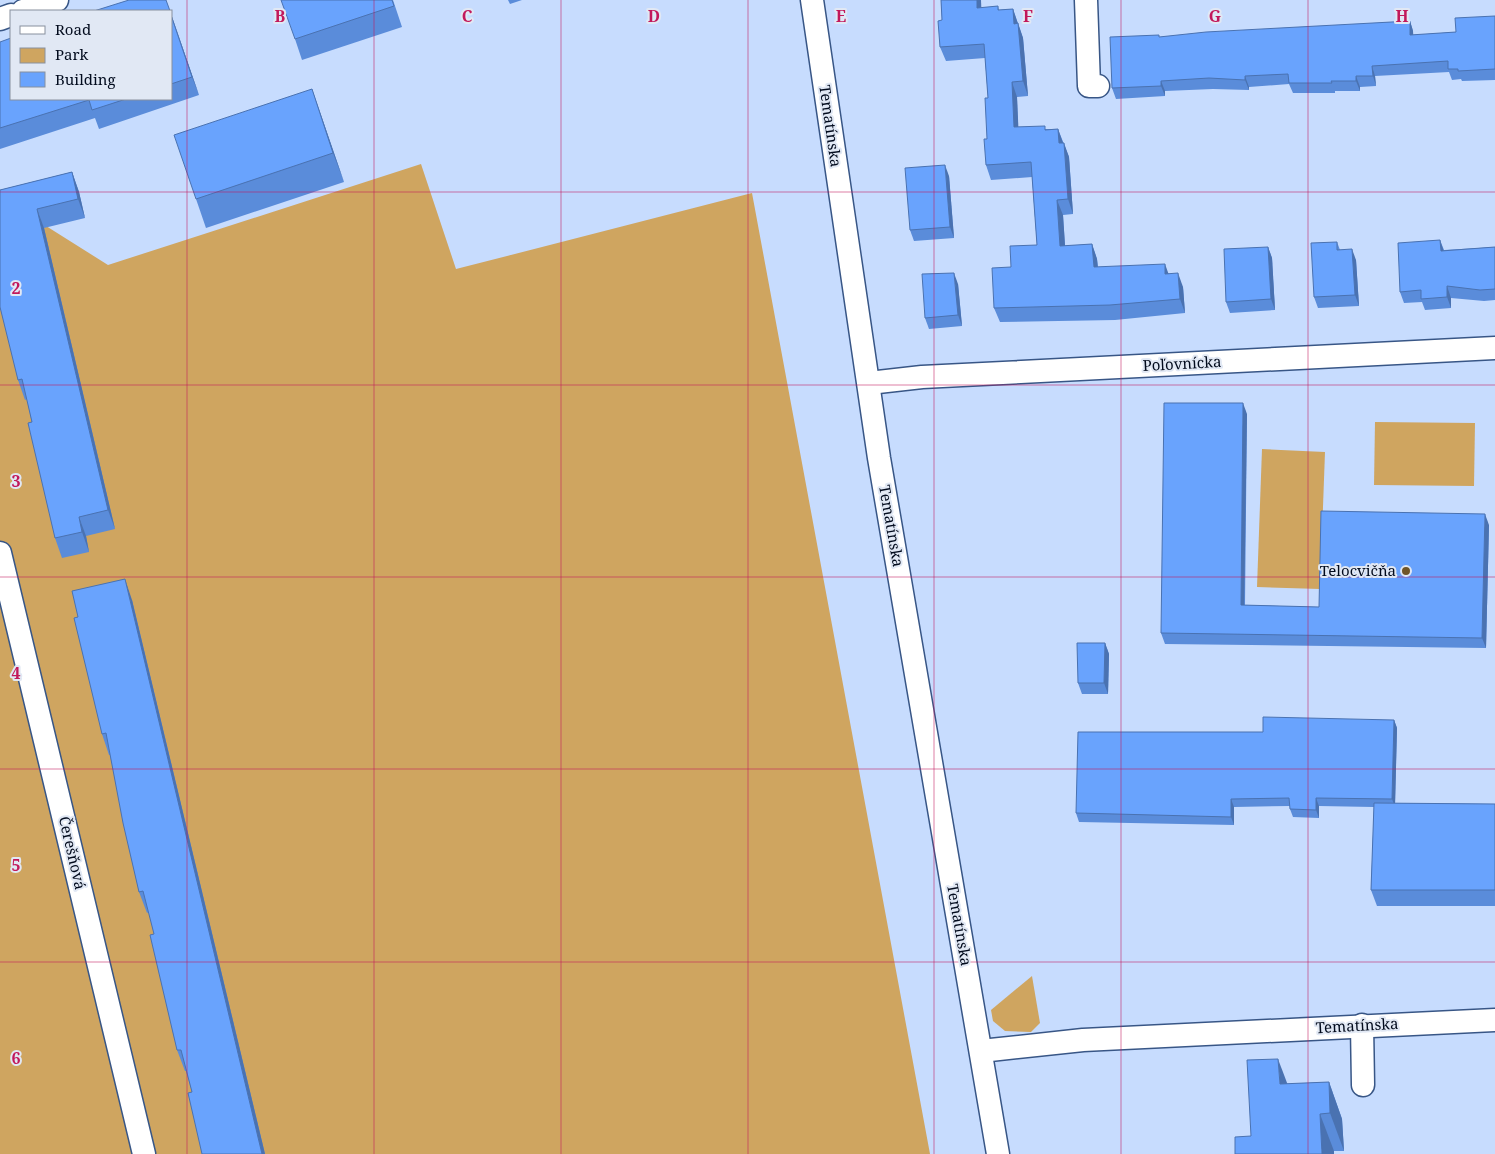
<svg xmlns="http://www.w3.org/2000/svg" width="1495" height="1154" viewBox="0 0 1495 1154" font-family="'Noto Serif',serif">
<rect width="100%" height="100%" fill="#c7dcfe"/>
<!-- green -->
<g fill="#cfa560">
<polygon points="421,164 456,269 752,193 930,1154 0,1154 0,197 108,265"/>
<polygon points="1375,422 1475,423 1474,486 1374,485"/>
<polygon points="1262,449 1325,452 1320,589 1257,587"/>
<polygon points="1032,976 1040,1023 1031,1032 1005,1031 993,1021 991,1010"/>
</g>
<g fill="none" stroke-linecap="round" stroke-linejoin="round">
<defs>
<g id="street">
<polyline points="812,0 879,458 998,1154"/>
<polyline points="1086,0 1089,86 1098,86"/>
<polyline points="23,11 57,0"/>
<polyline points="0,19 11,15"/>
<polyline points="869,383 922,377 1495,348"/>
<polyline points="0,553 144,1154"/>
<polyline points="1362,1025 1363,1085"/>
<polyline points="981,1051 1083,1040 1495,1020"/>
</g>
</defs>
<!-- street casing -->
<use href="#street" stroke="#385686" stroke-width="25"/>
<!-- street -->
<use href="#street" stroke="#fff" stroke-width="22"/>
</g>
<!-- wall -->
<g fill="#5a8cda">
<polygon points="393,0 402,27 302,60 295,39"/>
<polygon points="508,0 522,0 510,4"/>
<polygon points="941,0 981,0 981,8 998,6 999,10 1013,9 1023,38 1028,96 1017,97 1018,127 1046,129 1058,129 1069,157 1073,214 1063,215 1065,246 1092,244 1097,259 1098,267 1168,273 1183,287 1185,313 1115,320 1000,322 994,308 1011,267 1037,245 1032,177 991,180 986,165 987,139 988,98 985,58 946,61 940,47 942,20"/>
<polygon points="171,14 199,95 99,129 95,118 0,149 0,42 11,99 171,99"/>
<polygon points="1495,16 1495,80 1462,81 1461,79 1452,80 1449,72 1375,76 1376,86 1360,87 1360,91 1335,91 1335,93 1293,93 1289,84 1249,87 1249,90 1213,89 1165,91 1165,96 1116,99 1112,88 1160,37 1410,21 1413,31 1413,35 1456,32"/>
<polygon points="312,89 344,182 206,228 196,199"/>
<polygon points="72,172 79,192 85,218 44,228 115,529 86,536 89,552 62,558 55,538 27,399 25,400 18,380 0,190"/>
<polygon points="949,176 954,238 914,241 910,230"/>
<polygon points="1440,240 1444,250 1495,247 1495,300 1484,301 1451,298 1451,308 1425,310 1422,302 1404,303 1400,292"/>
<polygon points="1337,242 1340,250 1356,260 1359,306 1318,308 1314,297"/>
<polygon points="1268,247 1272,258 1275,310 1230,313 1226,302"/>
<polygon points="958,284 962,326 929,329 925,318"/>
<polygon points="1247,414 1245,605 1319,607 1489,525 1486,648 1165,644 1161,633"/>
<polygon points="132,600 265,1154 202,1154 192,1092 186,1071 185,1071 177,1050 154,934 149,912 147,913 139,892 110,755 109,755 102,734"/>
<polygon points="1105,643 1109,654 1108,694 1082,694 1078,683"/>
<polygon points="1394,720 1397,728 1395,803 1495,804 1495,906 1377,906 1371,890 1374,807 1319,806 1319,818 1293,817 1290,809 1290,806 1234,807 1234,825 1079,822 1076,813 1263,732"/>
<polygon points="1329,1082 1342,1119 1344,1151 1334,1151 1251,1136 1287,1084"/>
</g>
<!-- shaded-wall -->
<g fill="#4a72b1">
<polygon points="977,0 981,0 982,23 977,8"/>
<polygon points="1013,9 1018,24 1014,24"/>
<polygon points="171,14 199,95 192,77"/>
<polygon points="1410,21 1413,31 1414,46 1410,35"/>
<polygon points="1018,23 1023,38 1028,96 1023,81"/>
<polygon points="1372,66 1375,76 1376,86 1373,76"/>
<polygon points="1245,76 1249,87 1249,90 1245,80"/>
<polygon points="1356,76 1360,87 1360,91 1356,81"/>
<polygon points="1161,81 1165,91 1165,96 1161,86"/>
<polygon points="1012,82 1017,97 1019,141 1014,127"/>
<polygon points="312,89 322,118 344,182 333,153"/>
<polygon points="1058,129 1063,143 1059,143"/>
<polygon points="1064,143 1069,157 1073,214 1068,199"/>
<polygon points="945,165 949,176 954,238 950,227"/>
<polygon points="72,172 79,192 85,218 78,199"/>
<polygon points="1057,200 1063,215 1066,261 1060,246"/>
<polygon points="37,209 44,228 115,529 108,510"/>
<polygon points="1440,240 1444,252 1441,251"/>
<polygon points="1092,244 1097,259 1099,282 1094,267"/>
<polygon points="1268,247 1272,258 1275,310 1271,299"/>
<polygon points="1352,249 1356,260 1359,306 1355,295"/>
<polygon points="1165,264 1170,278 1165,274"/>
<polygon points="954,273 958,284 962,326 958,315"/>
<polygon points="1178,273 1183,287 1185,313 1180,299"/>
<polygon points="1447,286 1451,298 1451,308 1447,297"/>
<polygon points="1243,403 1247,414 1244,616 1241,605"/>
<polygon points="1485,514 1489,525 1486,648 1482,638"/>
<polygon points="79,517 86,536 89,552 82,532"/>
<polygon points="125,579 132,600 265,1154 262,1154"/>
<polygon points="1105,643 1109,654 1108,694 1104,683"/>
<polygon points="1394,720 1397,728 1395,807 1392,799"/>
<polygon points="1316,798 1319,806 1319,818 1316,810"/>
<polygon points="1231,799 1234,807 1234,825 1231,817"/>
<polygon points="1278,1059 1292,1096 1280,1084"/>
<polygon points="1329,1082 1342,1119 1344,1151 1330,1113"/>
<polygon points="1320,1114 1334,1151 1334,1154 1322,1154"/>
</g>
<!-- building -->
<g fill="#69a3fd" stroke="#4a72b1">
<polygon points="129,0 166,0 170,11 94,11"/>
<polygon points="281,0 392,0 394,6 295,39"/>
<polygon points="941,0 977,0 977,8 998,6 998,10 1013,9 1014,24 1018,23 1023,81 1012,82 1014,127 1045,126 1045,130 1058,129 1059,143 1064,143 1068,199 1057,200 1060,246 1092,244 1094,267 1165,264 1165,274 1178,273 1180,299 1110,305 994,308 992,268 1011,267 1010,246 1037,245 1031,162 986,165 984,139 987,139 985,98 988,98 984,44 940,47 938,21 942,20"/>
<polygon points="171,15 192,77 171,84"/>
<polygon points="1495,16 1495,69 1458,71 1458,69 1448,69 1448,61 1372,66 1373,76 1356,76 1356,81 1331,81 1332,83 1289,83 1288,74 1245,76 1245,80 1209,78 1161,81 1161,86 1112,88 1110,37 1159,35 1159,37 1206,32 1410,21 1410,35 1456,32 1455,18"/>
<polygon points="11,38 11,99 126,99 92,110 89,100 0,128 0,42"/>
<polygon points="312,89 333,153 196,199 174,135"/>
<polygon points="945,165 950,227 910,230 905,168"/>
<polygon points="72,172 78,199 37,209 108,510 79,517 82,532 55,538 28,423 32,422 22,379 18,380 0,307 0,190"/>
<polygon points="1440,240 1441,251 1495,247 1495,289 1480,290 1447,286 1447,297 1421,299 1421,290 1400,292 1398,243"/>
<polygon points="1337,242 1337,250 1352,249 1355,295 1314,297 1311,243"/>
<polygon points="1268,247 1271,299 1226,302 1224,249"/>
<polygon points="954,273 958,315 925,318 922,274"/>
<polygon points="1164,403 1243,403 1241,605 1319,607 1321,511 1485,514 1482,638 1161,633"/>
<polygon points="125,579 262,1154 202,1154 188,1093 192,1092 181,1050 177,1050 150,935 154,934 143,891 139,892 123,823 106,733 102,734 74,618 78,617 72,591"/>
<polygon points="1077,643 1105,643 1104,683 1078,683"/>
<polygon points="1263,717 1394,720 1392,799 1316,798 1316,810 1290,809 1289,798 1231,799 1231,817 1076,813 1078,732 1263,732"/>
<polygon points="1374,803 1495,804 1495,890 1371,890"/>
<polygon points="1278,1059 1280,1084 1329,1082 1330,1113 1320,1114 1322,1154 1235,1154 1235,1137 1251,1136 1247,1060"/>
</g>
<!-- grid -->
<path fill="none" stroke="#c2185b" stroke-width="1" stroke-opacity="0.55" d="M187 0V1154M374 0V1154M561 0V1154M748 0V1154M934 0V1154M1121 0V1154M1308 0V1154M0 192H1495M0 385H1495M0 577H1495M0 769H1495M0 962H1495"/>
<!-- markers -->
<circle fill="#705527" stroke="#e1e8f4" stroke-width="2" cx="1406" cy="571" r="5"/>
<g text-anchor="middle" stroke-width="4" stroke-linejoin="round" paint-order="stroke">
<!-- street labels -->
<g font-size="15" fill="#020b1d" stroke="#e1e8f4">
<text transform="translate(830 126) rotate(82)" y="5">Tematínska</text>
<text transform="translate(1182 364) rotate(-3)" y="5">Poľovnícka</text>
<text transform="translate(891 526) rotate(80)" y="5">Tematínska</text>
<text transform="translate(72 853) rotate(77)" y="5">Čerešňová</text>
<text transform="translate(959 925) rotate(80)" y="5">Tematínska</text>
<text transform="translate(1357 1026) rotate(-3)" y="5">Tematínska</text>
</g>
<!-- poi labels -->
<g font-size="15" fill="#020b1d" stroke="#e1e8f4" text-anchor="end">
<text x="1396" y="576">Telocvičňa</text>
</g>
</g>
<g font-size="16" text-anchor="middle" font-weight="bold" fill="#c2185b" stroke="#e1e8f4" stroke-width="4" stroke-linejoin="round" paint-order="stroke">
<text x="280" y="22">B</text>
<text x="467" y="22">C</text>
<text x="654" y="22">D</text>
<text x="841" y="22">E</text>
<text x="1028" y="22">F</text>
<text x="1215" y="22">G</text>
<text x="1402" y="22">H</text>
<text x="16" y="294">2</text>
<text x="16" y="487">3</text>
<text x="16" y="679">4</text>
<text x="16" y="871">5</text>
<text x="16" y="1064">6</text>
</g>
<!-- legend -->
<rect x="10" y="10" width="162" height="90" fill="#e1e8f4" stroke="#88909e"/>
<rect x="20" y="26" width="25" height="8" fill="#ffffff" stroke="#88909e"/>
<text x="55" y="35" font-size="15" fill="#020b1d">Road</text>
<rect x="20" y="48" width="25" height="15" fill="#cfa560" stroke="#88909e"/>
<text x="55" y="60" font-size="15" fill="#020b1d">Park</text>
<rect x="20" y="72" width="25" height="15" fill="#69a3fd" stroke="#88909e"/>
<text x="55" y="85" font-size="15" fill="#020b1d">Building</text>
</svg>
